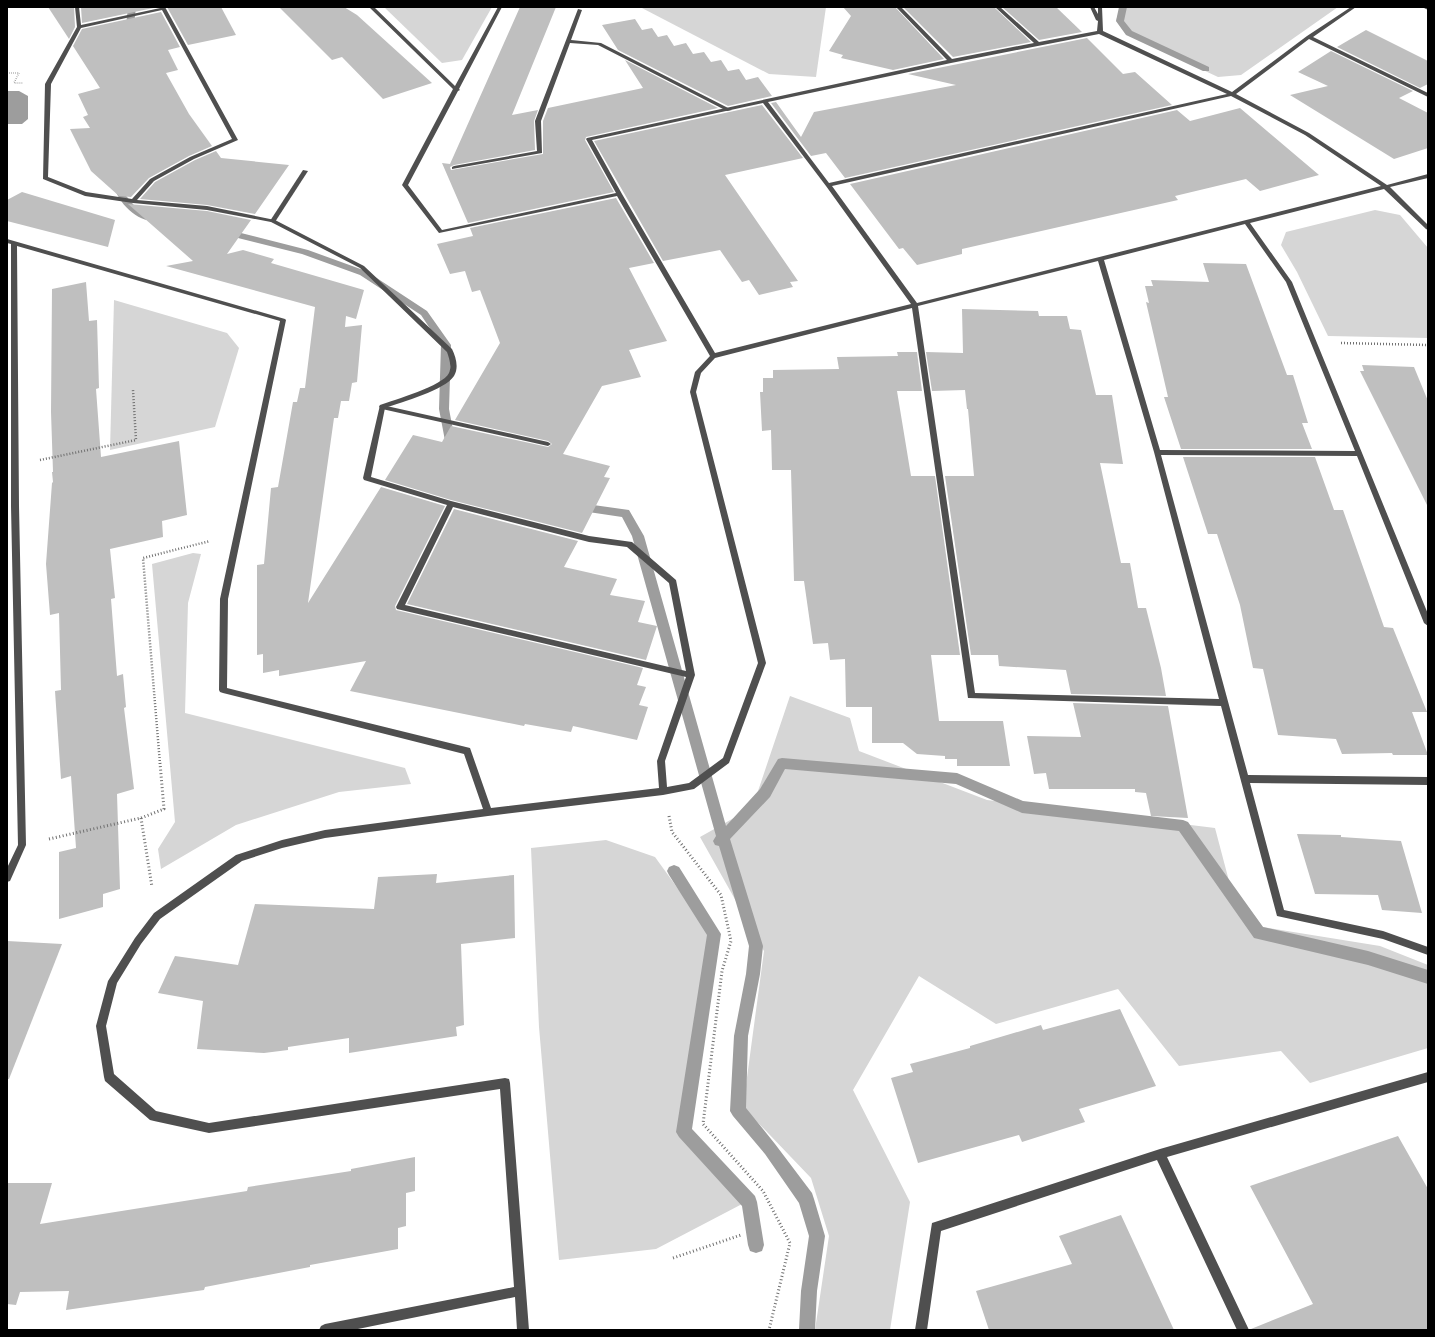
<svg xmlns="http://www.w3.org/2000/svg" width="1435" height="1337" viewBox="0 0 1435 1337" font-family="'Noto Sans',sans-serif">
<rect width="100%" height="100%" fill="#fff"/>
<!-- green -->
<g fill="#d6d6d6">
<polygon points="384,7 492,7 462,60 442,63"/>
<polygon points="640,7 826,7 816,77 769,74"/>
<polygon points="1118,7 1338,7 1241,75 1218,77 1126,34 1116,21 1120,8"/>
<polygon points="1375,210 1400,215 1428,248 1428,338 1328,336 1297,272 1281,245 1286,232"/>
<polygon points="114,300 227,333 239,348 215,427 110,450"/>
<polygon points="193,553 201,554 188,603 185,713 405,768 411,784 339,792 236,825 161,869 158,849 175,822 152,564"/>
<polygon points="790,696 850,718 859,751 987,800 1215,828 1229,881 1263,927 1380,946 1428,965 1428,1048 1310,1083 1281,1051 1179,1066 1118,989 996,1024 919,976 853,1090 910,1202 890,1330 815,1330 829,1236 811,1178 743,1107 764,951 700,837 741,814 757,794"/>
<polygon points="606,840 655,857 710,933 678,1134 744,1203 656,1249 559,1260 539,1027 531,848"/>
</g>
<!-- water -->
<polygon fill="#9d9d9d" points="7,91 19,91 28,96 28,119 22,124 7,124"/>
<g fill="none" stroke-linecap="round" stroke-linejoin="round">
<!-- stream -->
<g fill="#9d9d9d" fill-rule="evenodd">
<polygon points="128,7 136,7 133,35 129,37 125,35"/>
<polygon points="1119,7 1127,7 1124,21 1132,31 1209,67 1209,71 1203,71 1126,35 1116,21"/>
<path d="M118 180 122 183V191L138 210 155 216 156 218 155 220C138 224 114 199 114 183Z"/>
<polygon points="225,229 308,250 366,271 427,311 451,345 449,409 456,446 455,449 447,449 446,446 439,409 441,345 421,315 360,275 302,254 222,234 221,232"/>
<polygon points="579,503 629,510 644,536 726,826 760,789 778,759 782,758 957,773 1023,801 1183,820 1188,822 1263,927 1368,951 1428,970 1428,984 1368,965 1254,938 1179,831 1022,813 956,784 785,769 770,797 730,839 763,946 760,974 748,1036 746,1108 775,1144 812,1193 814,1199 825,1236 817,1291 815,1330 799,1330 801,1291 809,1236 799,1203 765,1154 733,1116 730,1111 734,1036 746,974 749,946 719,846 715,845 713,841 716,836 632,536 622,517 575,510 574,507 575,504"/>
<polygon points="674,865 679,867 721,934 692,1129 755,1196 757,1202 764,1245 762,1251 756,1253 750,1251 748,1245 742,1206 679,1137 676,1132 707,935 669,875 667,871 669,867"/>
</g>
</g>
<!-- building -->
<g fill="#bfbfbf">
<polygon points="48,7 74,7 75,27 69,39"/>
<polygon points="81,7 158,7 82,23"/>
<polygon points="167,7 221,7 236,35 188,45"/>
<polygon points="279,7 344,7 357,15 432,83 383,99 342,57 332,60"/>
<polygon points="520,7 556,7 512,115 538,110 534,121 535,150 454,165 450,167 451,170 543,154 543,121 548,108 643,88 625,60 718,108 586,137 585,140 614,192 468,223 442,163 450,164"/>
<polygon points="843,7 895,7 944,59 893,70 841,58 843,55 829,51 851,16"/>
<polygon points="903,7 994,7 1031,42 953,57"/>
<polygon points="1002,7 1056,7 1082,32 1039,40"/>
<polygon points="161,12 180,47 168,50 178,70 166,73 189,114 212,146 189,156 149,178 131,197 119,196 91,171 70,129 90,128 83,117 88,115 78,94 100,88 73,46 82,29"/>
<polygon points="635,19 642,30 652,28 658,37 667,35 674,46 686,43 693,54 704,52 711,62 721,60 728,71 739,69 746,80 758,77 772,96 728,106 618,50 602,25"/>
<polygon points="1366,30 1428,61 1428,84 1420,88 1337,47"/>
<polygon points="1087,38 1123,74 1135,72 1172,105 845,178 826,153 811,156 771,103 776,102 801,137 814,112 956,85 908,74"/>
<polygon points="1331,51 1413,91 1399,98 1428,113 1428,148 1394,159 1290,95 1328,86 1298,72"/>
<polygon points="762,105 803,158 725,175 798,281 790,282 793,287 759,295 749,280 742,282 720,250 663,261 594,141"/>
<polygon points="1240,108 1319,175 1260,191 1246,179 1175,196 1178,200 962,249 962,254 917,265 903,248 899,249 850,184 1177,110 1190,121"/>
<polygon points="216,151 221,158 289,165 255,214 207,205 140,199 155,182 195,160"/>
<polygon points="22,192 115,220 108,247 7,221 7,200"/>
<polygon points="616,198 654,263 629,268 667,341 629,350 641,377 602,386 563,454 610,466 604,477 610,478 582,533 451,500 385,480 413,435 442,442 451,426 548,447 552,444 548,441 455,420 500,343 480,290 472,292 465,271 450,274 437,244 473,236 470,228"/>
<polygon points="128,204 207,211 251,220 227,254 243,250 274,259 271,263 364,290 356,319 346,316 345,327 362,325 357,382 352,383 349,401 341,401 338,418 334,418 308,603 381,487 445,506 395,606 396,610 643,668 637,685 646,687 639,705 648,707 637,740 573,726 571,732 525,724 524,726 350,691 366,661 279,676 279,670 263,673 263,654 257,655 257,565 264,564 271,488 278,487 293,402 297,402 300,388 305,388 315,307 166,266 193,261"/>
<polygon points="1203,263 1246,264 1287,375 1293,375 1308,423 1302,423 1312,449 1181,449 1164,397 1168,397 1146,302 1149,303 1145,286 1153,286 1151,280 1209,282"/>
<polygon points="86,282 89,321 97,320 99,388 96,389 101,457 179,441 187,515 162,521 163,537 110,549 115,598 111,599 117,676 123,674 126,707 124,708 134,789 117,794 120,889 103,894 103,907 59,919 59,852 76,848 71,776 61,779 55,691 61,690 59,613 50,615 46,564 52,483 53,482 52,472 53,472 51,412 52,289"/>
<polygon points="962,309 1038,311 1039,316 1067,316 1070,329 1081,330 1096,395 1112,395 1123,464 1100,463 1121,563 1130,563 1138,608 1146,608 1161,668 1166,696 1071,694 1066,670 999,666 998,655 971,655 945,476 974,476 968,409 967,409 965,390 932,391 926,352 963,353"/>
<polygon points="897,352 917,352 922,391 897,391 911,476 935,476 960,655 931,655 939,721 1003,721 1010,766 957,766 957,759 945,759 945,756 917,754 903,743 872,743 872,707 846,707 845,659 830,660 828,643 813,644 804,581 794,581 791,470 772,470 771,430 762,431 760,392 763,392 763,378 773,378 773,370 839,369 837,357 898,356"/>
<polygon points="1362,365 1414,367 1428,401 1428,507 1360,371 1364,371"/>
<polygon points="1183,457 1315,457 1334,510 1343,510 1384,627 1393,628 1427,712 1412,712 1428,755 1393,755 1392,753 1342,754 1336,739 1278,735 1263,669 1253,668 1240,605 1217,534 1208,534"/>
<polygon points="454,509 578,541 564,567 617,579 610,595 645,601 638,622 657,626 646,660 407,604"/>
<polygon points="1073,703 1168,706 1188,818 1151,816 1146,793 1135,792 1135,789 1049,789 1046,773 1034,774 1027,736 1081,737"/>
<polygon points="1297,834 1341,835 1341,837 1401,841 1422,913 1382,910 1378,895 1315,894"/>
<polygon points="437,874 436,883 514,875 515,938 461,944 464,1025 456,1027 457,1036 349,1053 349,1038 288,1047 288,1050 264,1053 197,1049 203,1001 158,993 175,956 238,965 255,904 374,909 378,877"/>
<polygon points="7,941 62,944 9,1079 7,1079"/>
<polygon points="1120,1009 1156,1086 1079,1109 1085,1122 1022,1142 1019,1135 918,1163 891,1078 913,1072 910,1064 970,1048 970,1046 1041,1025 1043,1030"/>
<polygon points="1398,1136 1428,1189 1428,1330 1252,1330 1251,1329 1313,1304 1250,1186"/>
<polygon points="415,1157 415,1191 406,1193 406,1226 398,1228 398,1249 310,1265 310,1267 205,1287 204,1290 66,1310 69,1291 20,1292 16,1305 7,1304 7,1183 52,1183 40,1224 247,1191 248,1187 351,1171 351,1169"/>
<polygon points="1121,1215 1174,1330 989,1330 976,1291 1072,1264 1059,1236"/>
</g>
<g fill="none" stroke-linecap="round" stroke-linejoin="round">
<!-- path-far2 -->
<polyline stroke="#717171" stroke-width="1.5" stroke-dasharray="0.5 1.5" stroke-linecap="butt" points="7,73 19,73 14,83 23,83"/>
<!-- path-far1 -->
<g stroke="#717171" stroke-width="2.5" stroke-dasharray="1 2" stroke-linecap="butt">
<polyline points="1341,343 1428,345"/>
<polyline points="40,460 136,440 133,390"/>
<polyline points="160,764 143,558 210,541"/>
</g>
<!-- path -->
<g stroke="#717171" stroke-width="3" stroke-dasharray="1 2.5" stroke-linecap="butt">
<polyline points="669,816 672,832 721,895 731,941 722,971 703,1124 763,1191 790,1243 769,1330"/>
<polyline points="141,818 152,887"/>
<polyline points="49,839 141,818 164,809 160,763"/>
<polyline points="673,1258 741,1235"/>
</g>
<!-- service -->
<g fill="#4f4f4f" fill-rule="evenodd">
<polygon points="578,9 582,10 571,40 601,43 732,110 727,111 598,45 570,43 541,121 542,153 452,169 452,167 454,166 537,151 535,121"/>
<polygon points="303,170 308,171 275,222 271,222 270,221"/>
<polygon points="380,405 382,405 548,442 551,444 548,446 382,409 379,407"/>
</g>
<!-- minor -->
<g fill="#4f4f4f" fill-rule="evenodd">
<path d="M75 7H79L81 25 165 7 238 140 194 159 154 181 137 200 207 206 275 220 364 266 452 349C456 357 459 368 454 376 445 390 402 402 385 408L371 477 451 501 589 536 632 542 676 580 695 675 665 761 667 787 689 783 723 758 758 663 690 392 695 372 710 356 617 196 439 233 402 185 453 89 369 7H374L455 86 498 7H502L459 89 460 90 458 91 408 185 442 230 616 193 586 139 587 138 947 60 896 7H901L952 59 1034 43 995 7H1000L1039 42 1097 31 1098 21 1096 20 1090 7H1094L1098 14V7H1102L1103 31 1232 92 1307 36 1351 7H1356L1313 37 1428 93V97L1309 39 1236 94 1309 133 1387 185 1428 174V178L1390 187 1428 225V230L1426 229 1384 189 1250 223 1292 282 1428 614V626L1424 623 1357 456 1161 455 1248 775 1428 777V785L1250 783 1284 910 1383 931 1428 947V955L1383 939 1277 916 1221 706 968 698 912 308 715 358 701 373 696 392 766 663 729 763 694 789 663 795 488 816 325 838 282 848 242 861 160 919 141 944 117 983 106 1026 114 1074 156 1111 209 1123 505 1078 509 1079 510 1083 529 1330H517L515 1297 353 1330H319L321 1326 325 1324 514 1287 500 1089 209 1133 154 1121 150 1120 105 1081 104 1077 96 1026 108 981 135 938 154 913 236 855 282 840 325 830 483 809 464 754 223 693 220 692 219 690 220 599 280 321 17 246 19 506 26 845 10 881 7 882V868L18 845 11 506V244L7 243V239L285 319 286 320 228 599 227 688 470 748 491 808 659 788 657 761 686 677 397 609 396 607 447 505 364 480 363 478 380 405C394 400 443 386 449 373 452 366 449 358 447 352L360 268 271 222 207 210 133 203 85 196 43 179 45 84 77 27ZM162 10 232 139 190 157 150 179 132 199 86 192 48 177 51 84 81 28ZM1099 34 1227 94 829 183 768 102 951 63ZM1231 96 1305 135 1381 186 917 303 832 186ZM763 103 826 186 911 304 715 353 622 194 592 140ZM1245 224 1286 282 1355 451 1160 450 1104 260ZM1098 261 1154 452 1219 699 975 693 918 306ZM453 507 589 542 627 547 669 583 686 671 405 605Z"/>
<polygon points="1422,7 1428,7 1428,10"/>
<polygon points="1428,1072 1428,1082 1167,1157 1249,1330 1237,1330 1157,1160 941,1231 927,1330 915,1330 932,1223 1160,1149"/>
</g>
</g>
<!-- border -->
<rect width="1435" height="1337" fill="none" stroke="#000000" stroke-width="16"/>
</svg>
